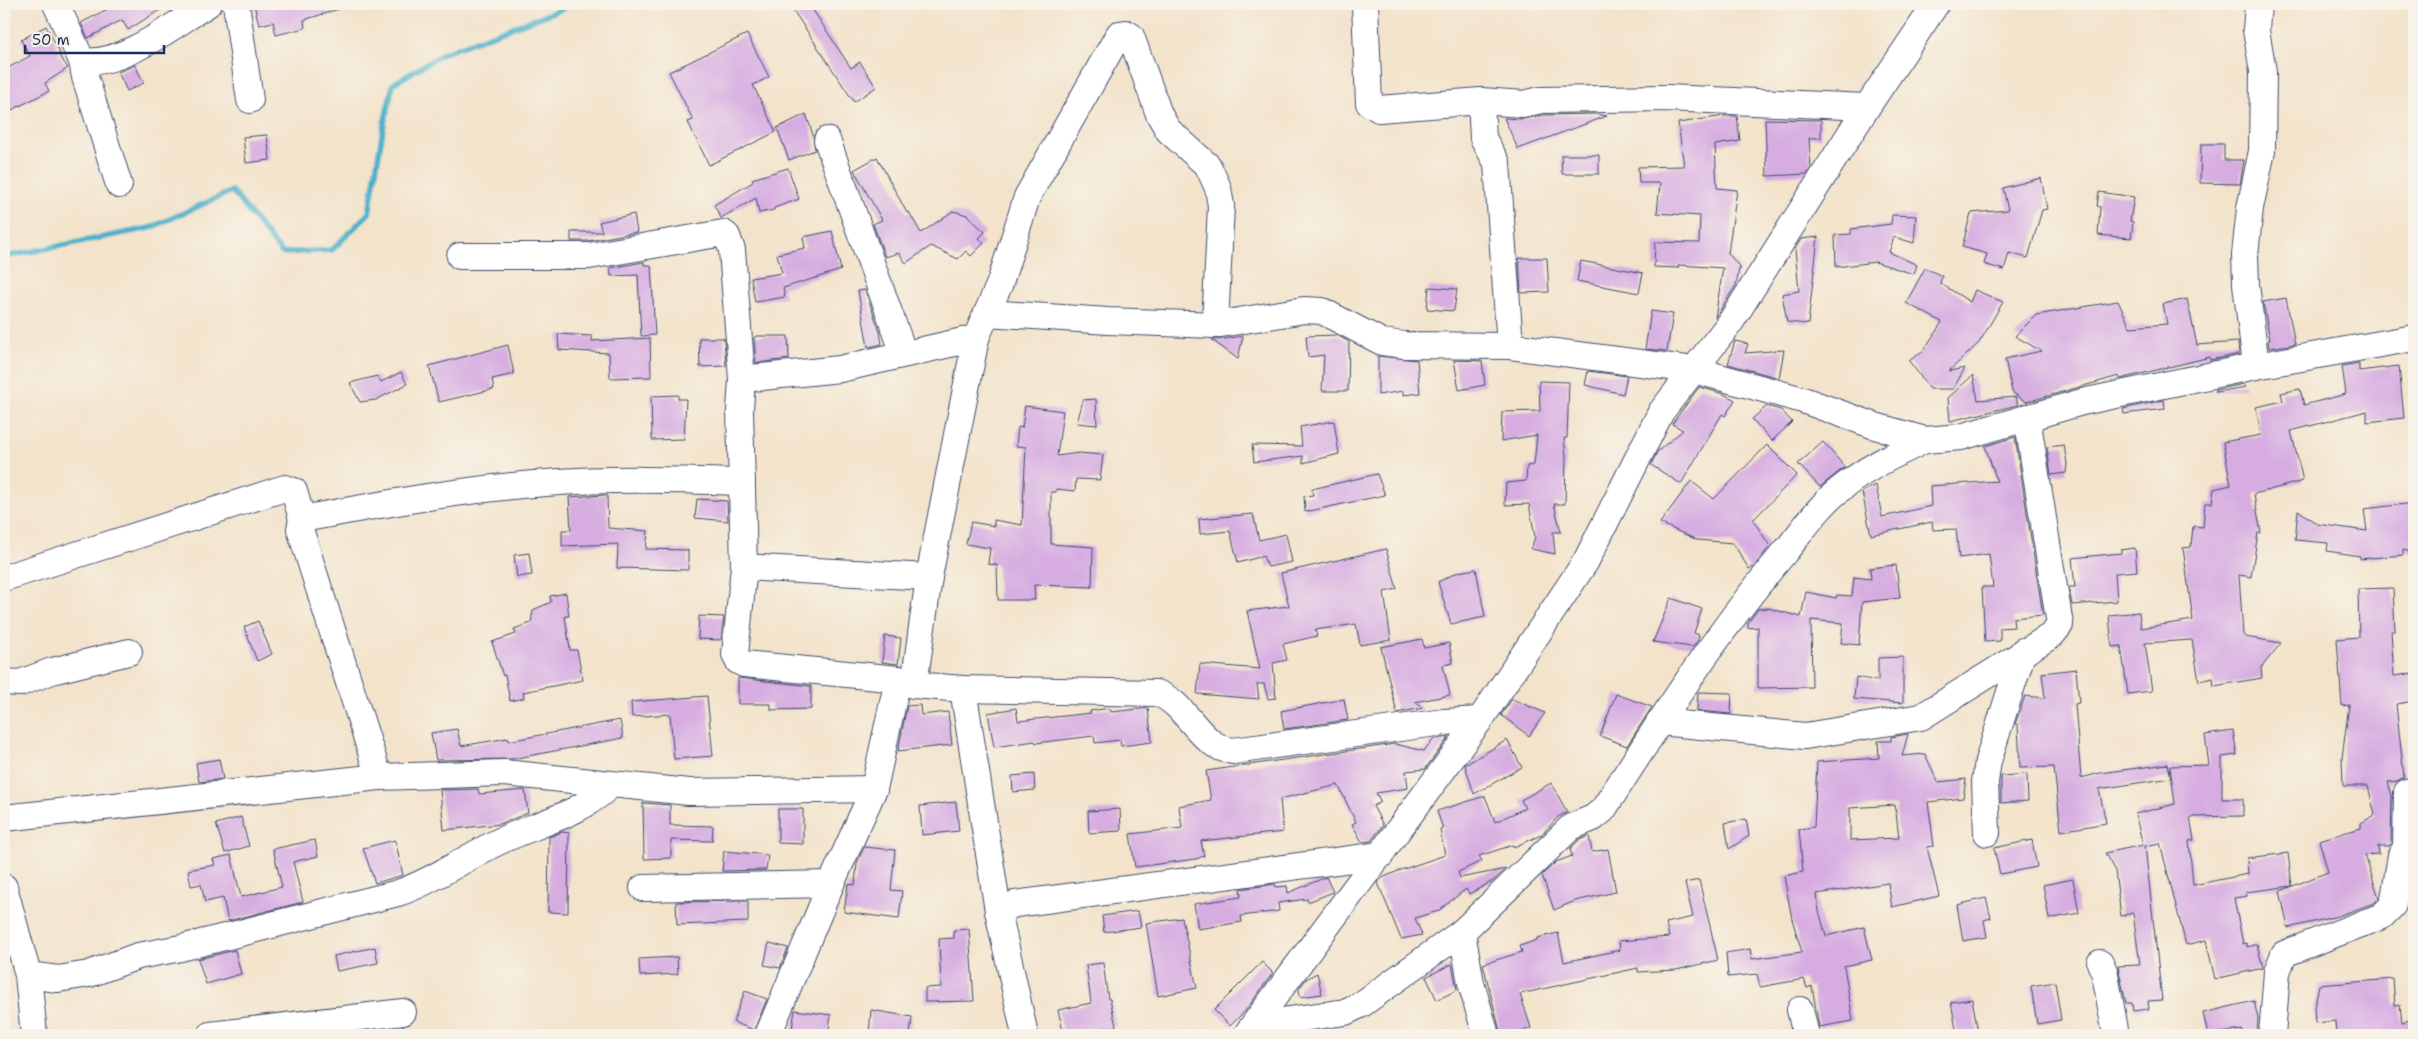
<svg xmlns="http://www.w3.org/2000/svg" width="2418" height="1039" viewBox="0 0 2418 1039" font-family="'Shantell Sans',sans-serif">
<rect width="100%" height="100%" fill="#f7f3e8"/>
<filter id="ink" filterUnits="userSpaceOnUse"><feTurbulence type="fractalNoise" baseFrequency=".02" numOctaves="2"/><feDisplacementMap in="SourceGraphic" scale="10" xChannelSelector="R" yChannelSelector="G"/><feConvolveMatrix kernelMatrix="1 2 1 2 8 2 1 2 1" color-interpolation-filters="sRGB"/></filter>
<filter id="wash" filterUnits="userSpaceOnUse"><feTurbulence type="fractalNoise" baseFrequency=".0096" numOctaves="4" result="noise"/><feDisplacementMap in="SourceGraphic" scale="20" xChannelSelector="R" yChannelSelector="G"/><feGaussianBlur stdDeviation="1.12" result="paint"/><feColorMatrix in="noise" values="0 0 0 0 0 0 0 0 0 0 0 0 0 0 0 0 0 1.4 0 .05"/><feComposite in="paint" operator="in"/></filter>
<g filter="url(#wash)">
<rect width="100%" height="100%" fill="#f3e3cb"/>
<g fill="none" stroke-linecap="round" stroke-linejoin="round">
<!-- stream -->
<polyline stroke="#4bb1ca" stroke-width="5.5" points="4,257 150,228 232,191 282,253 332,250 369,213 383,129 393,84 444,53 575,4"/>
</g>
<g id="blocks">
<!-- building -->
<g fill="#d7ade1" fill-rule="evenodd">
<polygon points="111,4 169,4 128,30 122,20 88,38 81,23 113,6"/>
<polygon points="254,4 344,4 345,7 304,20 305,28 276,35 273,22 259,25"/>
<polygon points="789,4 809,4 851,68 860,62 876,87 854,102"/>
<polygon points="46,26 60,53 58,54 68,68 45,83 49,91 4,114 4,70 30,56 21,40"/>
<polygon points="747,34 769,77 753,85 776,132 709,165 688,122 693,120 669,72"/>
<polygon points="135,65 144,83 127,91 118,72"/>
<polygon points="806,114 813,135 815,150 789,160 777,128"/>
<polygon points="1595,114 1607,116 1518,149 1504,118 1523,119 1543,115"/>
<polygon points="1724,116 1737,116 1740,141 1715,145 1717,188 1737,190 1728,253 1741,269 1739,269 1736,285 1715,318 1723,268 1679,265 1678,268 1654,267 1655,242 1699,243 1700,216 1657,213 1660,183 1639,183 1638,167 1684,166 1678,123"/>
<polygon points="1765,119 1821,120 1821,138 1809,138 1811,168 1807,174 1767,176"/>
<polygon points="267,135 270,160 246,163 243,137"/>
<polygon points="2201,144 2224,144 2224,160 2244,160 2240,184 2200,183"/>
<polygon points="1561,155 1599,155 1599,174 1562,174"/>
<polygon points="877,157 907,213 909,212 921,233 953,211 967,215 985,232 979,238 984,243 971,256 966,251 958,259 931,246 906,263 899,253 885,257 873,224 882,220 854,170"/>
<polygon points="788,168 799,199 774,208 774,210 759,213 756,198 721,218 714,205 753,182 752,179"/>
<polygon points="2041,178 2047,209 2042,210 2028,258 2009,253 2004,270 1984,264 1987,254 1962,247 1971,213 2008,210 2003,188"/>
<polygon points="2099,192 2134,197 2130,221 2133,222 2131,238 2098,235 2100,207 2097,206"/>
<polygon points="634,214 637,232 588,241 571,241 571,232 602,232 599,222"/>
<polygon points="1892,215 1916,216 1914,243 1894,237 1889,252 1917,265 1914,274 1875,262 1836,267 1835,235 1851,234 1851,229 1891,224"/>
<polygon points="832,231 841,270 783,288 785,297 755,302 751,278 782,273 777,254 805,248 803,237"/>
<polygon points="1818,237 1808,324 1787,322 1782,294 1799,291 1795,249 1801,239"/>
<polygon points="1519,258 1547,258 1549,292 1521,293"/>
<polygon points="1581,261 1643,273 1639,293 1577,281"/>
<polygon points="644,262 644,265 651,265 655,335 641,336 638,275 611,276 610,268"/>
<polygon points="1925,268 1942,276 1940,283 1970,302 1975,290 2003,302 1979,343 1949,371 1965,368 1953,389 1930,389 1909,361 1924,350 1942,322 1906,303"/>
<polygon points="1429,287 1457,289 1454,311 1427,309"/>
<polygon points="865,290 880,332 882,344 868,347 858,291"/>
<polygon points="2286,298 2295,344 2269,348 2268,340 2270,340 2263,302"/>
<polygon points="2187,299 2197,345 2238,342 2239,354 2210,360 2210,357 2120,379 2119,376 2026,402 2012,392 2005,359 2041,351 2015,336 2036,315 2118,301 2130,327 2167,324 2163,304"/>
<polygon points="1651,311 1673,314 1667,351 1645,349"/>
<polygon points="558,334 592,336 592,341 650,338 651,377 610,378 609,353 559,350"/>
<polygon points="1337,335 1349,342 1348,391 1322,391 1324,355 1308,357 1306,336"/>
<polygon points="756,336 788,336 789,359 756,363 754,338"/>
<polygon points="1243,336 1238,359 1212,340 1217,340"/>
<polygon points="699,338 724,338 726,366 700,367"/>
<polygon points="1735,341 1748,344 1745,353 1784,350 1779,378 1728,364"/>
<polygon points="508,345 514,374 492,379 494,389 439,402 429,366"/>
<polygon points="1378,356 1417,360 1420,393 1403,395 1403,391 1378,395"/>
<polygon points="1454,360 1482,361 1485,385 1459,390"/>
<polygon points="2359,363 2359,371 2399,366 2404,418 2367,422 2367,411 2291,431 2303,481 2254,494 2261,533 2258,533 2251,577 2239,575 2243,634 2245,637 2281,643 2261,668 2262,678 2214,686 2213,678 2199,681 2192,640 2145,643 2152,691 2128,694 2121,646 2112,647 2109,615 2139,612 2141,628 2193,620 2183,548 2191,547 2193,526 2203,527 2205,503 2212,503 2214,489 2231,485 2223,442 2261,435 2256,407 2283,401 2281,393 2300,389 2304,405 2346,394 2342,366"/>
<polygon points="1588,371 1627,376 1623,394 1585,385"/>
<polygon points="401,372 407,384 376,400 360,402 350,383 377,376 381,382"/>
<polygon points="1973,375 1978,400 2016,397 2018,405 1950,421 1948,398"/>
<polygon points="1539,381 1569,382 1567,438 1564,438 1566,456 1565,504 1554,504 1561,532 1553,532 1555,554 1531,549 1535,537 1529,504 1505,505 1506,483 1526,481 1527,466 1534,465 1537,435 1501,441 1502,412 1540,411"/>
<polygon points="2244,384 2246,387 2216,392 2215,390"/>
<polygon points="1699,387 1724,394 1735,400 1725,416 1722,414 1681,484 1651,465 1657,452 1683,430 1672,424"/>
<polygon points="678,395 678,399 686,399 684,439 652,440 651,396"/>
<polygon points="1096,399 1097,425 1077,423 1083,400"/>
<polygon points="2164,400 2165,409 2124,414 2123,409"/>
<polygon points="1025,406 1063,411 1057,456 1079,453 1103,455 1100,480 1076,479 1075,491 1056,489 1056,492 1051,492 1051,544 1093,547 1092,587 1034,585 1035,600 998,600 997,565 988,564 990,548 966,544 971,522 994,526 994,520 1022,525 1026,447 1016,446 1018,427 1022,428"/>
<polygon points="1767,406 1781,410 1792,422 1772,441 1752,419"/>
<polygon points="1334,421 1339,454 1303,463 1303,456 1254,462 1252,445 1302,446 1300,427"/>
<polygon points="2015,437 2043,615 2013,618 2014,627 2000,628 2000,641 1985,642 1982,587 1993,587 1989,554 1959,558 1956,529 1933,530 1932,522 1871,535 1862,492 1876,485 1882,517 1931,506 1930,486 1997,481 1985,446"/>
<polygon points="1823,442 1845,467 1820,487 1798,464"/>
<polygon points="1767,445 1797,475 1753,520 1770,546 1754,567 1749,569 1733,543 1697,540 1660,523 1691,481 1714,499"/>
<polygon points="2064,445 2067,464 2066,473 2051,475 2047,447"/>
<polygon points="1377,474 1385,495 1305,512 1304,496 1313,495 1312,489"/>
<polygon points="607,495 608,528 648,531 646,549 688,550 688,570 617,568 618,544 562,546 562,530 571,530 569,497"/>
<polygon points="697,499 727,501 728,521 695,518"/>
<polygon points="2414,503 2414,553 2403,550 2403,555 2360,559 2360,556 2327,551 2328,543 2295,540 2298,510 2317,524 2367,531 2364,509"/>
<polygon points="1253,514 1259,540 1286,534 1292,562 1268,567 1263,556 1238,563 1230,531 1200,534 1199,519"/>
<polygon points="2135,548 2137,571 2115,573 2117,601 2072,605 2069,587 2075,587 2072,558 2121,553 2121,550"/>
<polygon points="1386,549 1397,589 1384,592 1391,640 1360,645 1356,624 1315,630 1317,636 1283,644 1287,660 1273,663 1276,698 1268,699 1264,684 1257,684 1259,699 1197,694 1200,664 1260,669 1247,611 1289,606 1281,573"/>
<polygon points="529,553 532,575 517,577 514,555"/>
<polygon points="1896,565 1900,598 1862,602 1859,645 1841,643 1843,623 1811,620 1812,687 1758,688 1758,627 1748,628 1748,623 1758,609 1768,608 1801,617 1806,592 1836,598 1837,595 1852,596 1854,577 1871,579 1870,568"/>
<polygon points="1476,569 1485,617 1451,624 1438,582 1458,572"/>
<polygon points="2393,588 2395,631 2391,631 2394,676 2414,673 2414,701 2396,704 2404,777 2397,781 2388,782 2392,796 2391,843 2389,846 2378,846 2379,854 2365,855 2379,898 2374,903 2338,916 2288,928 2280,891 2328,872 2319,840 2361,828 2361,823 2375,815 2368,786 2343,786 2342,758 2349,705 2342,706 2337,639 2359,637 2358,589"/>
<polygon points="566,593 569,616 565,616 570,650 577,650 583,680 523,692 524,698 510,701 505,675 503,676 492,642 516,634 514,629 531,623 533,610 551,602 550,596"/>
<polygon points="1671,598 1702,609 1694,633 1699,635 1698,640 1693,647 1653,642"/>
<polygon points="699,616 724,617 721,640 698,639"/>
<polygon points="258,621 272,654 257,661 244,627"/>
<polygon points="885,636 901,638 898,664 882,662"/>
<polygon points="1422,639 1424,648 1449,643 1453,663 1443,665 1450,695 1415,702 1423,708 1397,713 1381,647"/>
<polygon points="1903,657 1903,703 1854,699 1856,677 1878,681 1878,658"/>
<polygon points="2076,669 2079,703 2075,704 2081,778 2100,773 2168,764 2171,778 2099,789 2106,823 2061,831 2054,767 2020,768 2018,725 2015,724 2025,696 2045,698 2042,673"/>
<polygon points="738,678 811,686 811,709 771,710 771,704 738,704"/>
<polygon points="1698,692 1732,693 1731,714 1697,711"/>
<polygon points="1616,694 1652,707 1627,746 1600,736"/>
<polygon points="707,696 713,756 674,759 670,714 632,717 631,702"/>
<polygon points="1344,699 1348,720 1284,729 1281,711"/>
<polygon points="1512,699 1545,713 1529,736 1501,715"/>
<polygon points="920,705 921,715 948,712 952,745 898,751 907,706"/>
<polygon points="1016,708 1018,721 1091,713 1090,711 1110,708 1111,712 1148,708 1152,742 1121,746 1120,740 1095,743 1094,736 1036,743 1035,741 994,747 988,713"/>
<polygon points="620,720 623,738 512,759 436,760 431,733 457,729 461,746 508,738 509,741"/>
<polygon points="2233,731 2237,755 2222,757 2222,799 2243,799 2243,816 2190,817 2194,840 2189,841 2193,885 2248,874 2247,858 2288,853 2292,886 2246,892 2247,896 2234,898 2243,944 2246,943 2247,947 2257,944 2263,968 2215,979 2206,940 2186,945 2160,843 2145,846 2162,1000 2148,1001 2149,1009 2133,1011 2132,1003 2126,1003 2118,966 2140,965 2133,913 2121,916 2115,871 2105,853 2143,845 2135,814 2175,804 2170,766 2209,765 2205,735"/>
<path d="M1908 734 1902 756 1925 754 1938 782 1966 779 1963 798 1928 802 1934 846 1927 847 1939 896 1892 907 1888 883 1817 894 1819 911 1826 936 1864 927 1872 960 1844 966 1853 1021 1819 1027 1812 986 1807 988 1804 979 1760 987 1757 974 1728 977 1726 953 1750 949 1752 959 1802 952 1792 919 1784 876 1803 872 1799 829 1814 827 1817 762 1879 758 1878 741H1891V737ZM1895 805 1899 838 1850 840V808Z"/>
<polygon points="1449,737 1425,769 1406,771 1408,788 1376,793 1381,802 1373,806 1383,825 1371,841 1362,842 1352,824 1356,822 1338,785 1280,799 1283,832 1201,841 1204,856 1196,859 1135,867 1130,834 1182,828 1179,806 1211,800 1206,771 1395,744 1424,751 1433,739"/>
<polygon points="1507,740 1522,767 1474,794 1465,765"/>
<polygon points="219,759 223,779 199,782 196,763"/>
<polygon points="1034,774 1035,790 1013,792 1012,776"/>
<polygon points="2027,774 2028,801 2001,803 2001,776"/>
<polygon points="1551,783 1567,812 1558,817 1541,835 1514,847 1513,845 1479,856 1482,861 1458,872 1460,878 1506,869 1493,881 1469,894 1466,889 1438,911 1415,918 1422,935 1401,939 1378,883 1382,878 1398,871 1445,855 1440,830 1443,829 1437,811 1485,796 1495,822 1525,808 1521,800"/>
<polygon points="478,789 479,794 525,790 528,813 500,824 444,830 440,790"/>
<polygon points="956,802 959,831 922,835 920,806"/>
<polygon points="643,803 670,805 670,825 713,826 712,841 671,840 671,858 644,859"/>
<polygon points="778,809 803,809 803,844 778,843"/>
<polygon points="1120,809 1121,831 1089,833 1088,811"/>
<polygon points="241,817 249,846 225,853 216,824"/>
<polygon points="1746,819 1749,836 1729,849 1725,823"/>
<polygon points="562,832 569,833 568,913 548,912 549,837"/>
<polygon points="1589,836 1592,852 1608,849 1616,892 1575,901 1554,910 1542,875 1556,862 1572,856 1570,849 1579,840"/>
<polygon points="315,840 318,856 293,862 303,902 228,921 223,898 205,902 201,884 191,886 188,870 215,865 213,859 231,855 241,897 282,887 273,849"/>
<polygon points="395,840 403,875 375,883 363,848"/>
<polygon points="2032,840 2037,867 2000,874 1994,848"/>
<polygon points="864,847 895,850 891,890 902,891 899,919 844,912 848,884 855,885 857,863"/>
<polygon points="724,851 768,855 766,870 722,871"/>
<polygon points="1326,877 1333,892 1308,902 1307,899 1278,903 1279,911 1241,916 1242,922 1198,929 1194,904 1241,897 1240,889 1275,884 1276,887 1287,886 1288,893"/>
<polygon points="2073,879 2079,913 2049,919 2043,885"/>
<polygon points="1699,880 1718,960 1676,970 1638,972 1638,968 1520,994 1531,1028 1521,1032 1521,1035 1501,1035 1483,964 1522,952 1520,946 1537,940 1537,938 1558,933 1564,962 1620,950 1619,941 1669,937 1666,923 1693,917 1685,883"/>
<polygon points="1986,898 1991,918 1984,920 1987,937 1963,941 1957,905"/>
<polygon points="748,901 748,922 677,925 676,902"/>
<polygon points="1138,911 1141,927 1104,932 1102,916"/>
<polygon points="1182,918 1197,988 1158,996 1146,923"/>
<polygon points="969,929 974,1001 925,1002 925,988 941,987 939,939 954,938 954,930"/>
<polygon points="769,943 788,948 780,968 764,965"/>
<polygon points="375,947 378,963 337,971 334,956"/>
<polygon points="235,950 241,974 206,984 198,959"/>
<polygon points="677,957 678,974 640,976 639,959"/>
<polygon points="1262,962 1273,973 1246,1010 1230,1026 1214,1010"/>
<polygon points="1103,963 1108,999 1110,999 1116,1026 1064,1035 1058,1010 1091,1003 1086,965"/>
<polygon points="1452,964 1457,990 1437,1000 1426,977"/>
<polygon points="1317,973 1322,994 1300,997 1299,989 1306,979"/>
<polygon points="2393,979 2395,1006 2400,1005 2402,1022 2414,1019 2414,1035 2336,1035 2335,1021 2315,1023 2314,1008 2319,985"/>
<polygon points="2055,982 2061,1020 2037,1024 2031,986"/>
<polygon points="745,991 767,999 754,1030 733,1022"/>
<polygon points="1972,999 1978,1032 1957,1035 1951,1002"/>
<polygon points="2254,1001 2258,1019 2257,1035 2243,1035 2242,1030 2208,1035 2203,1013"/>
<polygon points="795,1010 831,1015 828,1035 791,1035"/>
<polygon points="871,1010 912,1017 910,1035 869,1035"/>
</g>
</g>
</g>
<g filter="url(#ink)">
<use href="#blocks" fill-opacity="0" stroke="#3b4a6e" stroke-width="1"/>
<g fill="none" stroke-linecap="round" stroke-linejoin="round">
<defs>
<g id="minor">
<path d="M56 4 82 61C121 67 175 24 208 4"/>
<polyline points="236,4 250,100"/>
<polyline points="1365,4 1369,103 1379,109 1481,101 1524,104 1541,100 1666,98 1867,107"/>
<polyline points="82,61 85,77 119,185"/>
<polyline points="1481,101 1483,138 1497,163 1510,346"/>
<polyline points="827,140 904,354"/>
<path d="M460 256H589L723 233 727 236 732 250 742 379 740 410 744 567 735 654 738 661 744 664 898 679 914 685 963 689 1156 693C1188 703 1198 747 1233 751L1444 722 1480 720"/>
<polyline points="987,313 1108,321 1215,325 1304,310 1322,311 1382,342 1404,345 1510,346 1694,370 1803,400 1875,426 1925,440 1961,437 2082,402 2256,366 2414,338"/>
<polyline points="2256,366 2246,284 2245,255 2250,208 2262,151 2263,71 2256,30 2258,4"/>
<polyline points="742,379 840,369 976,338"/>
<polyline points="744,567 929,577"/>
<polyline points="4,578 285,488 294,491 302,519"/>
<polyline points="4,682 20,683 52,671 129,652"/>
<polyline points="914,685 929,577 976,338 1000,283 1027,197 1119,34 1126,33 1131,36 1159,114 1168,130 1208,166 1218,188 1221,206 1215,325"/>
<polyline points="963,689 998,911 1025,1035"/>
<polyline points="1659,722 1805,736 1921,717 2052,635 2060,625 2027,417"/>
<path d="M379 777 300 529 302 519C383 504 464 489 546 483 611 478 677 480 742 482"/>
<polyline points="4,818 379,777 504,773 689,792 874,789"/>
<polyline points="1987,833 1985,782 1988,761 2023,651"/>
<polyline points="4,887 28,975 34,1035"/>
<polyline points="643,888 831,884"/>
<polyline points="998,911 1015,904 1381,855"/>
<polyline points="1462,932 1471,983 1486,1035"/>
<polyline points="2100,963 2105,974 2116,1035"/>
<path d="M28 975 58 979 89 974 138 956 181 948 398 893C433 881 463 859 496 843 534 824 582 815 611 784"/>
<polyline points="1800,1010 1806,1035"/>
<path d="M1255 1025 1345 1012 1362 1004 1462 932 1571 827 1593 818 1603 810C1660 721 1717 632 1785 552 1803 530 1820 504 1843 487 1868 467 1896 454 1925 440"/>
<polyline points="210,1035 403,1012"/>
<polyline points="768,1035 831,884 874,789 898,679"/>
<polyline points="1246,1035 1480,720 1586,561 1661,412 1730,323 1867,107 1936,4"/>
<polyline points="2272,1035 2277,972 2284,954 2382,916 2393,905 2401,855 2406,848 2407,792 2414,790"/>
</g>
</defs>
<!-- minor casing -->
<use href="#minor" stroke="#3b4a6e" stroke-width="28"/>
<!-- minor -->
<use href="#minor" stroke="#fff" stroke-width="26"/>
</g>
</g>
<!-- margin -->
<rect width="2418" height="1039" fill="none" stroke="#f7f3e8" stroke-width="20"/>
<!-- scale -->
<path d="M25 45v8h139v-8" fill="none" stroke="#1b2f5e" stroke-width="2.5"/>
<text x="32" y="45" font-size="15" fill="#1b2f5e" stroke="#f7f3e8" stroke-width="4" paint-order="stroke">50 m</text>
</svg>
